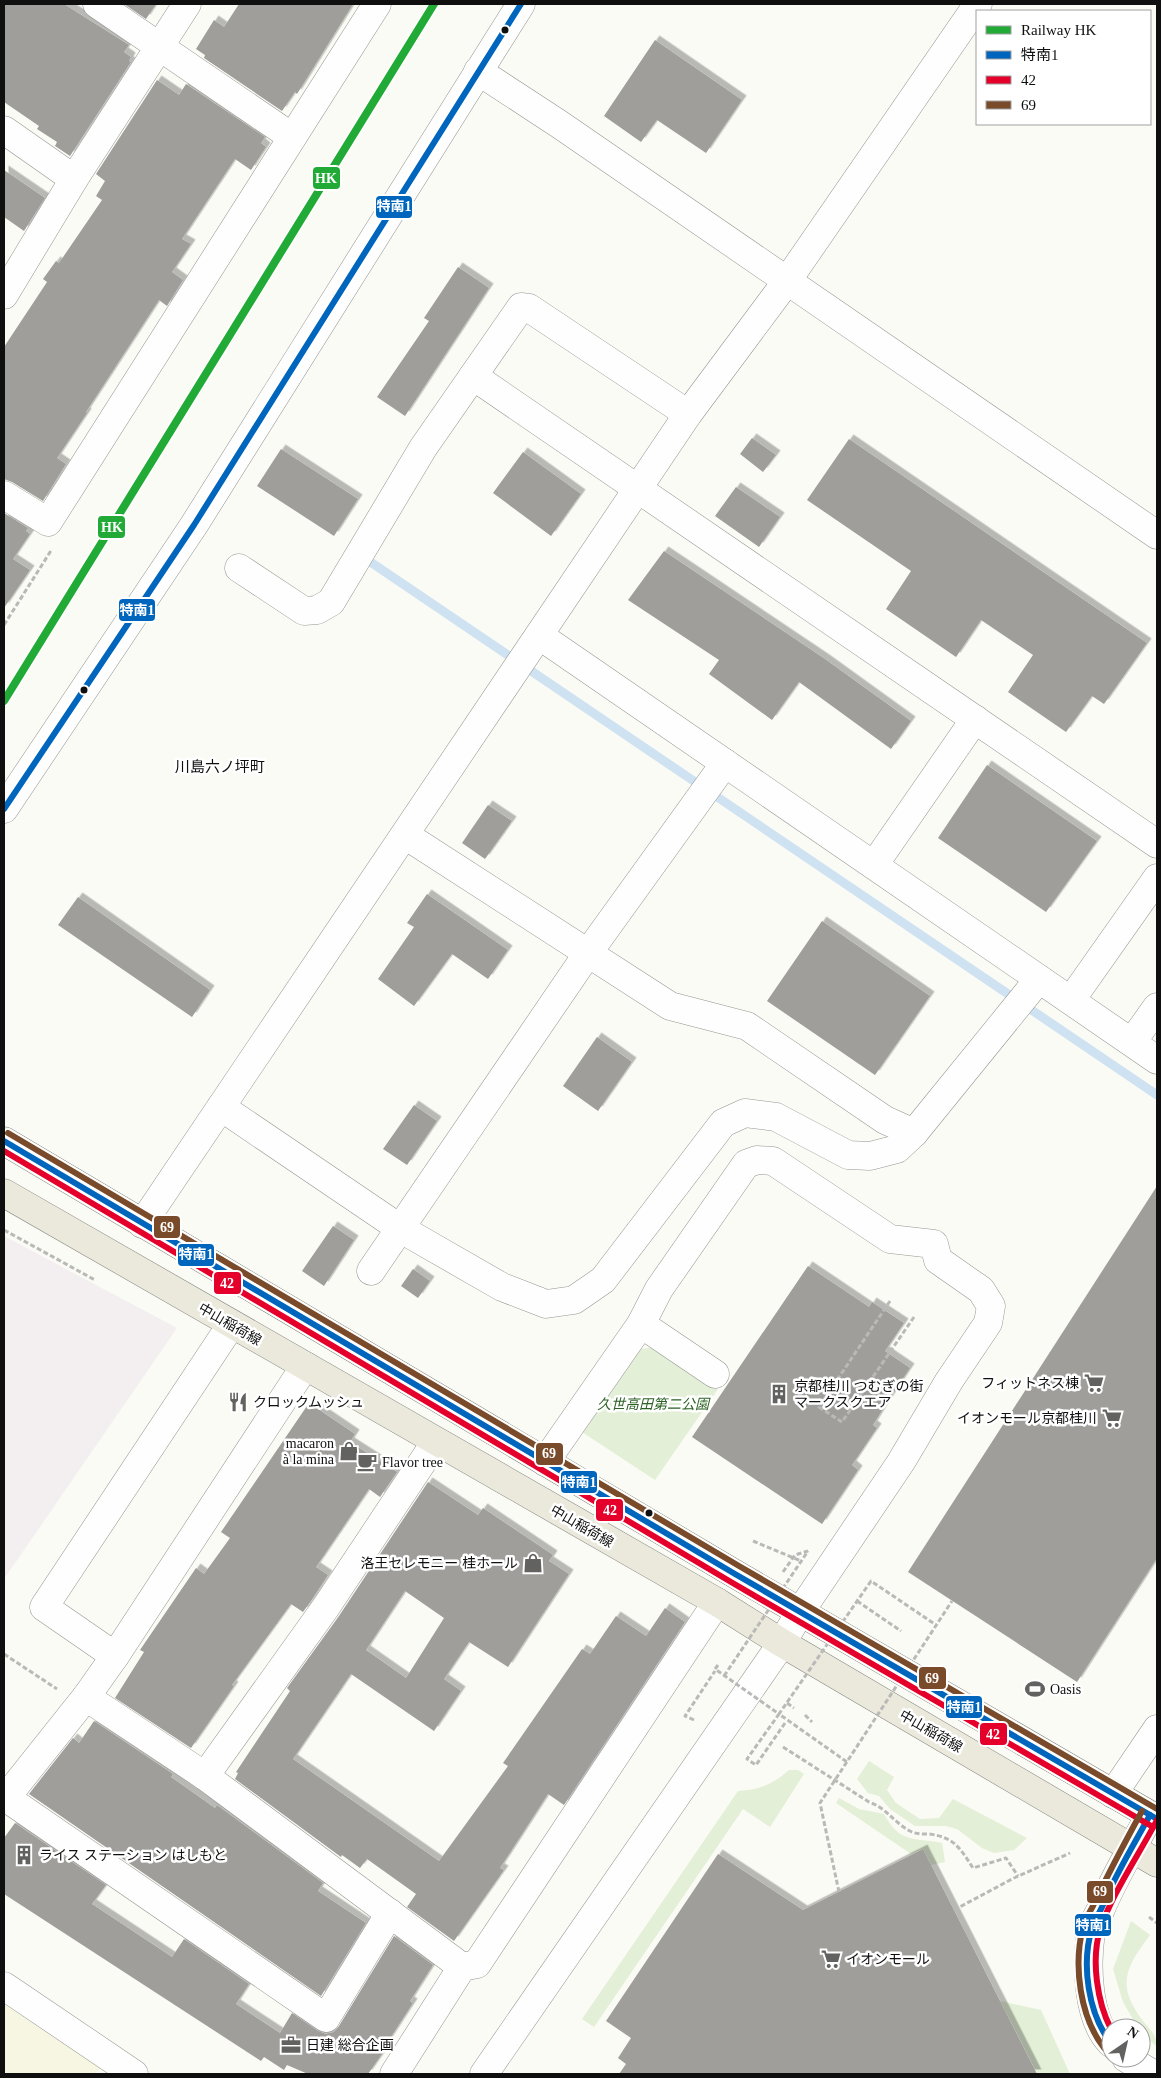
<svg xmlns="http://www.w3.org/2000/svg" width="1161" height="2078" viewBox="0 0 1161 2078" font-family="'Times New Roman','Noto Sans JP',serif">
<defs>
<filter id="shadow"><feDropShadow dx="4.5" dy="-4.5" stdDeviation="0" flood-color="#0004"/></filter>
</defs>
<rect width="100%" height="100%" fill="#fbfbf5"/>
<!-- industrial -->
<polygon fill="#f3eef0" points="4,1236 177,1328 4,1579"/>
<!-- farmland -->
<polygon fill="#f6f6e2" points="4,2002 101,2067 96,2074 4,2074"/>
<!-- green -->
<g fill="#e3efd6">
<polygon points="655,1347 718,1389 655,1480 582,1432 634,1350"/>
<polygon points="869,1761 894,1777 887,1790 896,1803 920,1819 939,1818 953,1799 1027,1838 1014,1850 994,1853 982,1848 957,1829 946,1826 915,1826 890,1809 879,1796 868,1793 857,1779"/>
<path d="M789 1770H798L804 1774 770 1827 743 1809 594 2027 582 2019 738 1791C760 1790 773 1784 789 1770Z"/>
<path d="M839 1798 859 1809 884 1814C900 1844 913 1837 942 1843L945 1862 931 1865 923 1849 911 1854 836 1803Z"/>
<path d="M1131 1921 1150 1935C1125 1968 1116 1986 1143 2021 1151 2031 1157 2035 1157 2047L1141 2032V2028H1138L1123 2002 1113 1969Z"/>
<polygon points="1000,2001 1041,2010 1070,2074 1037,2074"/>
</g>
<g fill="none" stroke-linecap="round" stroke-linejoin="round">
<!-- stream -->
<polyline stroke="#cee2f2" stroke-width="9" points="369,561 1157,1095"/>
</g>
<!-- building -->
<g fill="#9f9e9a" fill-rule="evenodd" filter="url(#shadow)">
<polygon points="4,4 64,4 129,45 124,52 131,57 129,61 131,62 70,156 55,146 57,142 37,129 39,126 4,102"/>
<polygon points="124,4 156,4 146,19"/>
<polygon points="239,4 353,4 297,94 295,92 282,111 204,58 205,55 196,49 214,20 224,27"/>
<polygon points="655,40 742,100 706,153 657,120 641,142 604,116"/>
<polygon points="157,80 179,95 186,84 265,137 261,143 266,147 251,170 235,159 182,239 191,244 172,272 183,280 167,306 159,300 86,412 87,413 57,458 66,464 43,501 12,482 4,479 4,347 47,282 43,279 56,261 59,263 102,200 96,196 105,181 96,174"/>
<polygon points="4,170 45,198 24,231 4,217"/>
<polygon points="458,267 489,288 405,416 377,397 429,321 424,318"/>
<polygon points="752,438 776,455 763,472 740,454"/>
<polygon points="849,439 1147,643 1104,704 1092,696 1066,732 1008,692 1033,655 981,620 956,657 886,609 911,571 807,500"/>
<polygon points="281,449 358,499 334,536 257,486"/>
<polygon points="523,452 581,494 551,536 493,493"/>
<polygon points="736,487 780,517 759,547 715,516"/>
<polygon points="4,513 28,528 26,531 30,534 13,559 30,570 4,608"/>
<polygon points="664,551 825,659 911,721 891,749 799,682 772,720 709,674 719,660 628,600"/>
<polygon points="987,765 1097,841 1046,912 938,838"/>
<polygon points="488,805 512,821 485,859 462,843"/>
<polygon points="427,894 508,950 488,979 452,954 414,1006 378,979 414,927 407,923"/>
<polygon points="78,897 210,990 192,1017 58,925"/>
<polygon points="822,921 930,996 875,1075 767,1001"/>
<polygon points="597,1037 632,1062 598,1111 563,1086"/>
<polygon points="414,1105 437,1121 407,1165 383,1149"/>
<polygon points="1157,1186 1157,1558 1077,1682 908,1572"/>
<polygon points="333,1226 354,1240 324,1286 302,1271"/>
<polygon points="808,1266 869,1307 872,1302 904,1323 885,1351 910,1368 886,1404 873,1425 877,1428 852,1465 858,1470 822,1524 692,1437"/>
<polygon points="413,1269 430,1281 418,1298 401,1286"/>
<polygon points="309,1403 355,1434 350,1442 397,1472 380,1497 369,1489 316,1567 328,1575 313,1598 303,1612 291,1604 232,1685 234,1686 191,1748 115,1698 144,1652 140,1650 196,1568 204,1574 230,1538 221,1532"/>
<path d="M428 1482 478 1515 483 1508 553 1555 549 1561 569 1574 508 1667 469 1642 444 1679 461 1691 434 1731 351 1674 293 1759 439 1861 508 1766 503 1763 582 1649 590 1654 616 1616 646 1636 665 1608 685 1622 564 1805 548 1794 500 1868 504 1870 454 1941 407 1907 416 1894 367 1859 360 1868 342 1855 341 1857 235 1779 238 1773 236 1772 290 1691 287 1688 339 1616ZM405 1591 444 1618 406 1678 366 1650Z"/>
<polygon points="94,1721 173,1774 171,1777 215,1808 217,1805 323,1883 318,1891 366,1923 321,1996 29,1794 73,1738 79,1743"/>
<polygon points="15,1823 106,1885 92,1904 172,1957 184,1939 249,1984 236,2004 280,2033 292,2013 318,2031 326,2034 334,2032 339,2026 394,1936 433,1965 410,2001 413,2003 387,2043 389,2044 368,2074 308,2074 287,2065 284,2070 264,2057 261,2061 4,1894 4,1838"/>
<polygon points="923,1849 1037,2074 619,2074 626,2064 618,2058 631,2038 606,2021 718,1854 803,1910"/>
</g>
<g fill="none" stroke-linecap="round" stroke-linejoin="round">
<defs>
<g id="minor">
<polyline points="97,4 292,137"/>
<polyline points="478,71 559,124 1157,535"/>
<polyline points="4,130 74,179"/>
<polyline points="4,295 74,179 187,4"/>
<polyline points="473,376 1157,844"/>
<polyline points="4,495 48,522 377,4"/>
<polyline points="239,568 304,611 317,610 331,602 423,448 521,307 529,308 688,414"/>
<polyline points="540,636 1157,1060"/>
<polyline points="4,809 194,525 521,4"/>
<polyline points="405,835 670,1006 747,1026 885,1120 914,1133"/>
<polyline points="874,865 975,719"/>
<polyline points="1071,1000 1157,878"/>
<polyline points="1132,1042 1157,1007"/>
<polyline points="221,1107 401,1229 502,1287 546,1304 574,1300 603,1280 723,1123 745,1113 776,1117 848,1155 870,1156 897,1149 914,1133 1039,979"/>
<polyline points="142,1224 688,414 787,281 978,4"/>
<polyline points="371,1271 588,953 725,763"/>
<polyline points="641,1324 715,1374"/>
<polyline points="115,1656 44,1607 231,1325"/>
<polyline points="86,1697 205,1776 462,1967"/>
<polyline points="205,1776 326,1607 435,1443"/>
<polyline points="1113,1794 1157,1729"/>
<polyline points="5,1797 326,2018 390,1913"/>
<polyline points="4,1800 86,1697 115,1656 305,1366"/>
<polyline points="4,1986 134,2074"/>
<path d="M1111 2043C1087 2019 1086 1964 1091 1932 1092 1925 1097 1917 1100 1911 1114 1877 1133 1847 1150 1815"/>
<polyline points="1126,2058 1153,2074"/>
<polyline points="394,2074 462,1967 477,1964 717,1602"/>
<polyline points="484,2074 782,1643 800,1612 901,1462 949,1381 988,1323 991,1306 981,1290 938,1260 934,1244 890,1239 773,1161 757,1160 746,1164 659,1289 641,1324 545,1462"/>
</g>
<g id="major">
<polyline points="4,1141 735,1574 1157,1819"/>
<polyline points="4,1193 717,1602 782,1643 1157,1863"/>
</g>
</defs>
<!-- minor casing -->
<use href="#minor" stroke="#959593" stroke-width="29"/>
<!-- major casing -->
<use href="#major" stroke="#838380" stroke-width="29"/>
<!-- path -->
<g stroke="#b9b9b8" stroke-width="3" stroke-dasharray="5 2.5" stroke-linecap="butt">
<polyline points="4,625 52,549"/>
<polyline points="4,1230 95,1280"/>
<polyline points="890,1301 819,1407 842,1422 914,1317"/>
<polyline points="783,1572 795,1555 808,1551"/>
<polyline points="857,1601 901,1631"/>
<polyline points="4,1654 57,1689"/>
<polyline points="787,1703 794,1708"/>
<polyline points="805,1715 812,1722"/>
<polyline points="694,1720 685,1716 715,1671"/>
<polyline points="785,1723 756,1765 747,1759 779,1714 847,1762"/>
<path d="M783 1747 869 1802C888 1809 893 1822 910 1831 915 1834 922 1834 929 1834 954 1837 960 1848 973 1868L1006 1858 1018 1876"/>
<polyline points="954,1910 1014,1878 1070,1853"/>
<polyline points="1149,1917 1157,1923"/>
</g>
<!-- minor -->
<use href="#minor" stroke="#fefefe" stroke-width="28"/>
<!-- major -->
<use href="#major" stroke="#ebe9dc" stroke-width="28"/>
<!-- path-bridge -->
<g stroke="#b9b9b8" stroke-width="3" stroke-dasharray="5 2.5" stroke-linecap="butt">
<polyline points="753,1541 801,1561"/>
<polyline points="718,1665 715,1669 779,1714 871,1581 936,1625"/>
<polyline points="724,1676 808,1551"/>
<polyline points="839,1892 820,1803 952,1601"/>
</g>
<defs>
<g id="bus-1">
<polyline points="4,809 194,525 521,4"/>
<polyline points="4,1141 735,1574 1157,1819"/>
<path d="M1111 2043C1088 2014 1081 1964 1092 1928 1094 1921 1099 1914 1102 1907 1115 1875 1133 1846 1150 1815"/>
</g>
<g id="bus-2">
<polyline points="4,1151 731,1582 1153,1827"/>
<path d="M1111 2029C1097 2002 1091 1960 1100 1930 1111 1895 1140 1853 1157 1820"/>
</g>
<g id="bus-3">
<polyline points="8,1133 739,1566 1157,1809"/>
<path d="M1104 2048C1080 2017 1073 1966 1083 1927 1085 1920 1089 1913 1093 1906 1108 1874 1125 1842 1142 1811"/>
</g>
</defs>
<!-- bus-1 casing -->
<use href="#bus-1" stroke="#fff" stroke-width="10"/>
<!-- bus-2 casing -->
<use href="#bus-2" stroke="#fff" stroke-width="10"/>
<!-- bus-3 casing -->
<use href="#bus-3" stroke="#fff" stroke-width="10"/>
<!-- bus-1 -->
<use href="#bus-1" stroke="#0065bd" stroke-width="6"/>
<!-- bus-2 -->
<use href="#bus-2" stroke="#e4002b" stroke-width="6"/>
<!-- bus-3 -->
<use href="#bus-3" stroke="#7a4b2a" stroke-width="6"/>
<defs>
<polyline id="rail-1" points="4,701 434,4"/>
</defs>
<!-- rail-1 casing -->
<use href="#rail-1" stroke="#fff" stroke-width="11"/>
<!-- rail-1 -->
<use href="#rail-1" stroke="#21ab36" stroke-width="8"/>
</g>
<!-- icons -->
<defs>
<symbol id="supermarket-bare" viewBox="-9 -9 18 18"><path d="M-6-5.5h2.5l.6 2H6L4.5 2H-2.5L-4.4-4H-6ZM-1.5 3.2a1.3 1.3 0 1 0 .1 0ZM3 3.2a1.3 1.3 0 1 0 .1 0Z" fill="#626260" stroke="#fff" stroke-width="2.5" paint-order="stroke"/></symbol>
<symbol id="building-bare" viewBox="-9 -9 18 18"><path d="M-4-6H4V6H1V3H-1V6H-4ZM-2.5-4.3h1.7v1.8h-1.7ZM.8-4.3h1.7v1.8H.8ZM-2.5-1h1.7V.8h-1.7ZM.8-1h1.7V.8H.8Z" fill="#626260" stroke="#fff" stroke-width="2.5" paint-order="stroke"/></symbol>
<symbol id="restaurant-bare" viewBox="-9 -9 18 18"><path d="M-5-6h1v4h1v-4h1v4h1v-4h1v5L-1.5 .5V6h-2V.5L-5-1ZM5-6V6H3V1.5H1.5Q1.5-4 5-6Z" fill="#626260" stroke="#fff" stroke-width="2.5" paint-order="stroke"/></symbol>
<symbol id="shop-bare" viewBox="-9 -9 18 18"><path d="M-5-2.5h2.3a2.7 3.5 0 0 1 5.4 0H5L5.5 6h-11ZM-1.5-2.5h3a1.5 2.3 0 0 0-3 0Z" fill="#626260" stroke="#fff" stroke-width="2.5" paint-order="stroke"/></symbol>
<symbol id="cafe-bare" viewBox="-9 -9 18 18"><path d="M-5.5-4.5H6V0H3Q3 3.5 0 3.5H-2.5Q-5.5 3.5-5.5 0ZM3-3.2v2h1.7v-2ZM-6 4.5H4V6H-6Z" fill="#626260" stroke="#fff" stroke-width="2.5" paint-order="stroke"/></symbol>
<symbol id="stadium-bare" viewBox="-9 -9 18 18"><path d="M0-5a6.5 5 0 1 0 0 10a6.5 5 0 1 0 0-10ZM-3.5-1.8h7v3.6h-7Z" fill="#626260" stroke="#fff" stroke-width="2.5" paint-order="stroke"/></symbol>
<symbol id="office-bare" viewBox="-9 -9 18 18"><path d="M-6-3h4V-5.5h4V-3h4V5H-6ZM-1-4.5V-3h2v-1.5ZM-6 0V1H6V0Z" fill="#626260" stroke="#fff" stroke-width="2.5" paint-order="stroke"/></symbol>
</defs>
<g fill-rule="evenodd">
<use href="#supermarket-bare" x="1080" y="1369" width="28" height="28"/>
<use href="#building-bare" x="765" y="1380" width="28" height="28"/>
<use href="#restaurant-bare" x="224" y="1388" width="28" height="28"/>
<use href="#supermarket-bare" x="1098" y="1404" width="28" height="28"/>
<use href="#shop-bare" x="335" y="1437" width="28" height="28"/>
<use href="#cafe-bare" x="353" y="1448" width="28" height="28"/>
<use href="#shop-bare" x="519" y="1549" width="28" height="28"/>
<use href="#stadium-bare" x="1021" y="1675" width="28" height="28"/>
<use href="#building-bare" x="10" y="1841" width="28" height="28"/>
<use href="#supermarket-bare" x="817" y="1945" width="28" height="28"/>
<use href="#office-bare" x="277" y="2031" width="28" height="28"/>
</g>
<!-- markers -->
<g fill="#0f0f0f" stroke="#fff" stroke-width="2">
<circle cx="505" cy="30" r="4.5"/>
<circle cx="84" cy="690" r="4.5"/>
<circle cx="649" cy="1513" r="4.5"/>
</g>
<g text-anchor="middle" stroke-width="5" stroke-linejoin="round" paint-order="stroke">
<!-- street labels -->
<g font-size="14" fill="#0f0f0f" stroke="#fff">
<text transform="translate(230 1324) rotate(30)" y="5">中山稲荷線</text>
<text transform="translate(582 1526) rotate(30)" y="5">中山稲荷線</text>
<text transform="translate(931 1731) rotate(30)" y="5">中山稲荷線</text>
</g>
<!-- poi labels -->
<g font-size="14" fill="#0f0f0f" stroke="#fff" text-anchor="start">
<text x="1079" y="1388" text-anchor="end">フィットネス棟</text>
<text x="794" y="1391">京都桂川 つむぎの街<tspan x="794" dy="16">マークスクエア</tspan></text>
<text x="253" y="1407">クロックムッシュ</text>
<text x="1097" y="1423" text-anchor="end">イオンモール京都桂川</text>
<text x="334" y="1448" text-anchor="end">macaron<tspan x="334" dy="16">à la mina</tspan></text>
<text x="382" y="1467">Flavor tree</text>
<text x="518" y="1568" text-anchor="end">洛王セレモニー 桂ホール</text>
<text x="1050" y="1694">Oasis</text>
<text x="39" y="1860">ライス ステーション はしもと</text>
<text x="846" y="1964">イオンモール</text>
<text x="306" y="2050">日建 総合企画</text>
</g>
<!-- park labels -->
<g font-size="14" font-style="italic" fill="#2b6224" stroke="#fff">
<text x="653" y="1409">久世高田第二公園</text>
</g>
<!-- neighbourhood labels -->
<g font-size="15" fill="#0f0f0f" stroke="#fff">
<text x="220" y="772">川島六ノ坪町</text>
</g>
</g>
<g stroke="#fff" stroke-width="2">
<rect x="312" y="166" width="29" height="24" rx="5" fill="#21ab36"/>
<rect x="375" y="195" width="38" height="24" rx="5" fill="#0065bd"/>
<rect x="97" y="515" width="29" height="24" rx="5" fill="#21ab36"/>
<rect x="118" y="598" width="38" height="24" rx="5" fill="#0065bd"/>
<rect x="153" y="1215" width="28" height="24" rx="5" fill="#7a4b2a"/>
<rect x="177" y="1243" width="38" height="24" rx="5" fill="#0065bd"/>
<rect x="213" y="1271" width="29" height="24" rx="5" fill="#e4002b"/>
<rect x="535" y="1442" width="29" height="24" rx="5" fill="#7a4b2a"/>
<rect x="560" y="1470" width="38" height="24" rx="5" fill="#0065bd"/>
<rect x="595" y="1498" width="29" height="24" rx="5" fill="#e4002b"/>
<rect x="918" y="1666" width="29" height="24" rx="5" fill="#7a4b2a"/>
<rect x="945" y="1695" width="38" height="24" rx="5" fill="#0065bd"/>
<rect x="979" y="1722" width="29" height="24" rx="5" fill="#e4002b"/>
<rect x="1086" y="1880" width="28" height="24" rx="5" fill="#7a4b2a"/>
<rect x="1074" y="1913" width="38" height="24" rx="5" fill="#0065bd"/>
</g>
<g font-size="14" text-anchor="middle" font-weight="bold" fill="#fff">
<text x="326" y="183">HK</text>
<text x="394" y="211">特南1</text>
<text x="112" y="532">HK</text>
<text x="137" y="615">特南1</text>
<text x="167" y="1232">69</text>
<text x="196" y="1259">特南1</text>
<text x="227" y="1288">42</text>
<text x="549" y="1458">69</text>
<text x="579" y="1487">特南1</text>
<text x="610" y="1515">42</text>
<text x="932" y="1683">69</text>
<text x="964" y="1712">特南1</text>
<text x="993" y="1739">42</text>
<text x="1100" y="1896">69</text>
<text x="1093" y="1930">特南1</text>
</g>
<!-- border -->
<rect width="1161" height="2078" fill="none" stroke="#0f0f0f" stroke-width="10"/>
<!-- legend -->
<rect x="976" y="10" width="175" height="115" fill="#ffffff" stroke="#9f9f9f"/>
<rect x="986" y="26" width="25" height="8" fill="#21ab36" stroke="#9f9f9f"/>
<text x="1021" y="35" font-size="15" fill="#0f0f0f">Railway HK</text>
<rect x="986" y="51" width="25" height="8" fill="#0065bd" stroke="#9f9f9f"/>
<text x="1021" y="60" font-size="15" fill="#0f0f0f">特南1</text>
<rect x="986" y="76" width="25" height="8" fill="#e4002b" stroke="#9f9f9f"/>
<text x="1021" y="85" font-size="15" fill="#0f0f0f">42</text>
<rect x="986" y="101" width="25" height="8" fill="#7a4b2a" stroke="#9f9f9f"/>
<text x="1021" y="110" font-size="15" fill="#0f0f0f">69</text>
<!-- north arrow -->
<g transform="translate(1126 2043) rotate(34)"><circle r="24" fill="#ffffff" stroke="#9f9f9f"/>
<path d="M0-4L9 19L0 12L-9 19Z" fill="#626260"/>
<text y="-8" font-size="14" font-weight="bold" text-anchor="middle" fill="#0f0f0f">N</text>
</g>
</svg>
